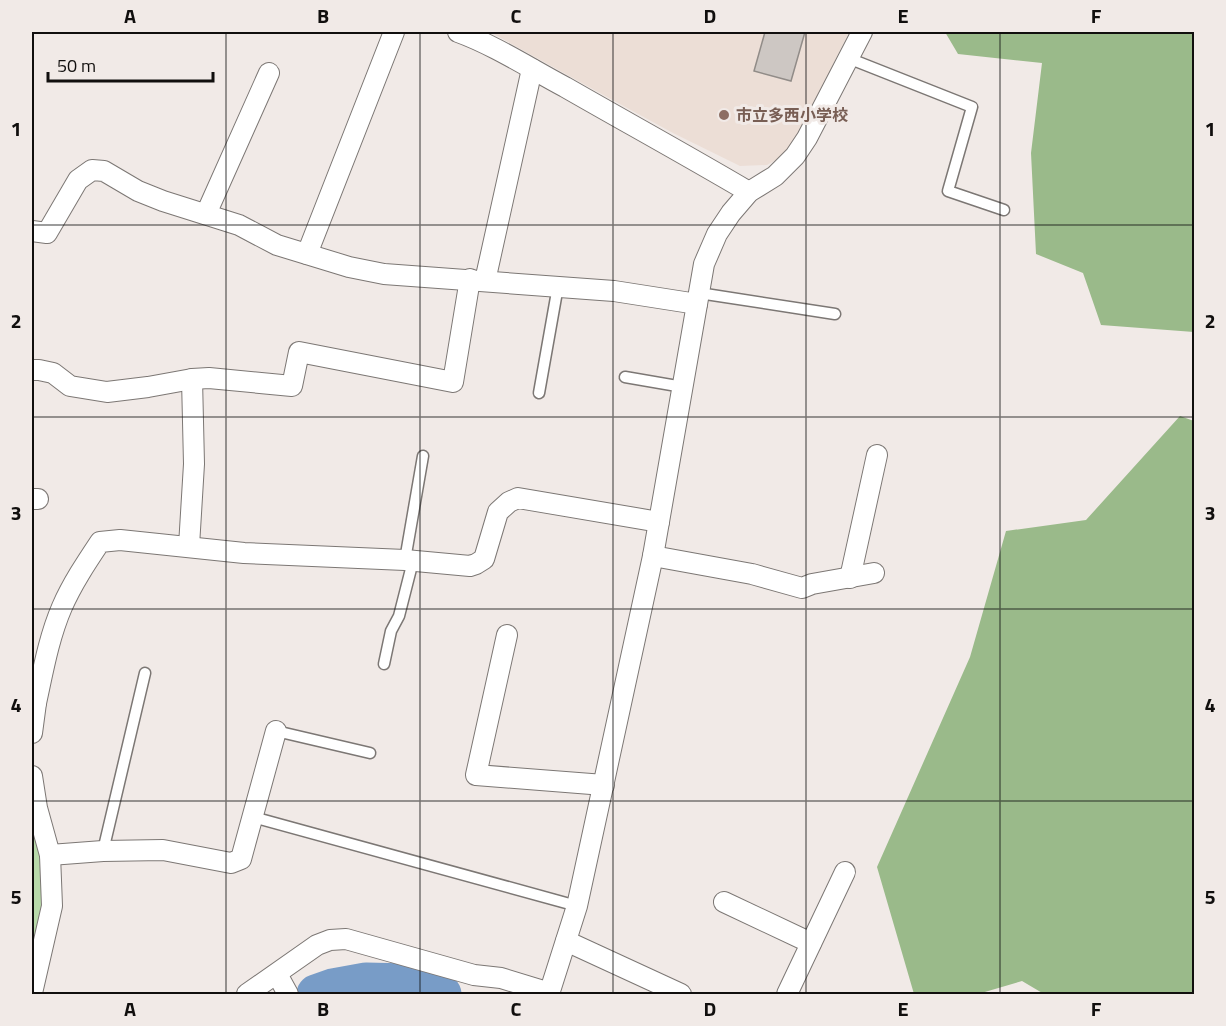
<svg xmlns="http://www.w3.org/2000/svg" width="1226" height="1026" viewBox="0 0 1226 1026" font-family="'Titillium Web','Noto Sans JP',sans-serif">
<rect width="100%" height="100%" fill="#f1eae7"/>
<!-- built -->
<polygon fill="#ecded6" points="490,32 849,32 793,146 783,156 767,165 740,166 673,133 607,97"/>
<!-- green -->
<polygon fill="#b9daaa" points="32,817 42,869 41,907 32,949"/>
<!-- forest -->
<g fill="#9aba8a">
<polygon points="945,32 1194,32 1194,332 1101,325 1083,273 1036,254 1031,153 1042,63 958,54"/>
<polygon points="1180,416 1194,421 1194,994 1044,994 1022,981 978,994 914,994 877,867 970,657 1006,531 1086,520"/>
</g>
<g fill="none" stroke-linecap="round" stroke-linejoin="round">
<!-- river -->
<polyline stroke="#789cc7" stroke-width="39" points="316,994 333,988 366,982 409,983 442,994"/>
</g>
<!-- building -->
<polygon fill="#cdc7c3" stroke="#918c88" stroke-width="1.5" points="765,32 805,32 791,81 754,71"/>
<g fill="none" stroke-linecap="round" stroke-linejoin="round">
<defs>
<g id="service">
<polyline points="848,58 972,107 948,191 1004,210"/>
<polyline points="699,293 835,314"/>
<polyline points="625,377 683,387"/>
<polyline points="539,393 558,286"/>
<polyline points="405,560 423,456"/>
<polyline points="384,664 391,631 399,616 413,561"/>
<polyline points="276,731 370,753"/>
<polyline points="253,817 577,906"/>
<polyline points="103,851 145,673"/>
</g>
<g id="minor">
<path d="M458 32C494 45 531 69 565 87 626 122 688 156 749 192"/>
<polyline points="206,214 269,73"/>
<polyline points="32,231 47,233 78,180 92,170 104,171 138,191 163,201 239,225 277,245 349,267 384,274 614,291 697,304"/>
<polyline points="307,254 394,32"/>
<polyline points="485,281 532,69"/>
<polyline points="32,370 39,370 53,373 70,386 107,392 148,387 192,379 209,378 292,386 299,352 453,382 470,279"/>
<polyline points="32,499 38,499"/>
<polyline points="189,546 194,464 192,379"/>
<polyline points="653,556 752,574 802,588 812,584 874,573"/>
<polyline points="850,578 877,455"/>
<polyline points="507,635 476,775 604,785"/>
<path d="M32 703H36C43 671 49 637 62 607 72 584 86 563 100 542L120 540 244 553 405 560 470 566 476 564 484 559 498 512 509 502 518 498 659 522"/>
<polyline points="32,733 36,703"/>
<polyline points="32,776 37,808 50,855 103,851 163,850 231,863 241,859 276,731"/>
<polyline points="724,902 811,943"/>
<polyline points="566,941 681,994"/>
<polyline points="277,974 288,994"/>
<polyline points="32,993 52,906 50,855"/>
<polyline points="247,994 317,945 330,940 346,939 474,975 501,978 550,993"/>
<polyline points="549,994 577,906 653,556 704,264 717,234 731,213 749,192 775,176 795,156 807,138 862,32"/>
<polyline points="787,994 845,872"/>
</g>
</defs>
<!-- service casing -->
<use href="#service" stroke="#7c7774" stroke-width="13"/>
<!-- minor casing -->
<use href="#minor" stroke="#7c7774" stroke-width="22"/>
<!-- service -->
<use href="#service" stroke="#fff" stroke-width="10"/>
<!-- minor -->
<use href="#minor" stroke="#fff" stroke-width="20"/>
</g>
<!-- grid -->
<path fill="none" stroke="#110f0e" stroke-width="1.5" stroke-opacity="0.55" d="M226 32V994M420 32V994M613 32V994M806 32V994M1000 32V994M32 225H1194M32 417H1194M32 609H1194M32 801H1194"/>
<!-- markers -->
<circle fill="#8d6e63" stroke="#f1eae7" stroke-width="2" cx="724" cy="115" r="6"/>
<g text-anchor="middle" stroke-width="6" stroke-linejoin="round" paint-order="stroke">
<!-- education labels -->
<g font-size="16" font-weight="bold" fill="#785e54" stroke="#f1eae7" text-anchor="start">
<text x="736" y="121">市立多西小学校</text>
</g>
</g>
<!-- border -->
<rect width="1226" height="1026" fill="none" stroke="#f1eae7" stroke-width="66"/>
<!-- scale -->
<path d="M48 72v9h165v-9" fill="none" stroke="#110f0e" stroke-width="3"/>
<text x="57" y="72" font-size="18" fill="#110f0e" stroke="#f1eae7" stroke-width="4.5" paint-order="stroke">50 m</text>
<rect x="33" y="33" width="1160" height="960" fill="none" stroke="#110f0e" stroke-width="2"/>
<g font-size="20" text-anchor="middle" font-weight="bold" fill="#110f0e">
<text x="130" y="23">A</text>
<text x="323" y="23">B</text>
<text x="516" y="23">C</text>
<text x="710" y="23">D</text>
<text x="903" y="23">E</text>
<text x="1096" y="23">F</text>
<text x="16" y="136">1</text>
<text x="1210" y="136">1</text>
<text x="16" y="328">2</text>
<text x="1210" y="328">2</text>
<text x="16" y="520">3</text>
<text x="1210" y="520">3</text>
<text x="16" y="712">4</text>
<text x="1210" y="712">4</text>
<text x="16" y="904">5</text>
<text x="1210" y="904">5</text>
<text x="130" y="1016">A</text>
<text x="323" y="1016">B</text>
<text x="516" y="1016">C</text>
<text x="710" y="1016">D</text>
<text x="903" y="1016">E</text>
<text x="1096" y="1016">F</text>
</g>
</svg>
